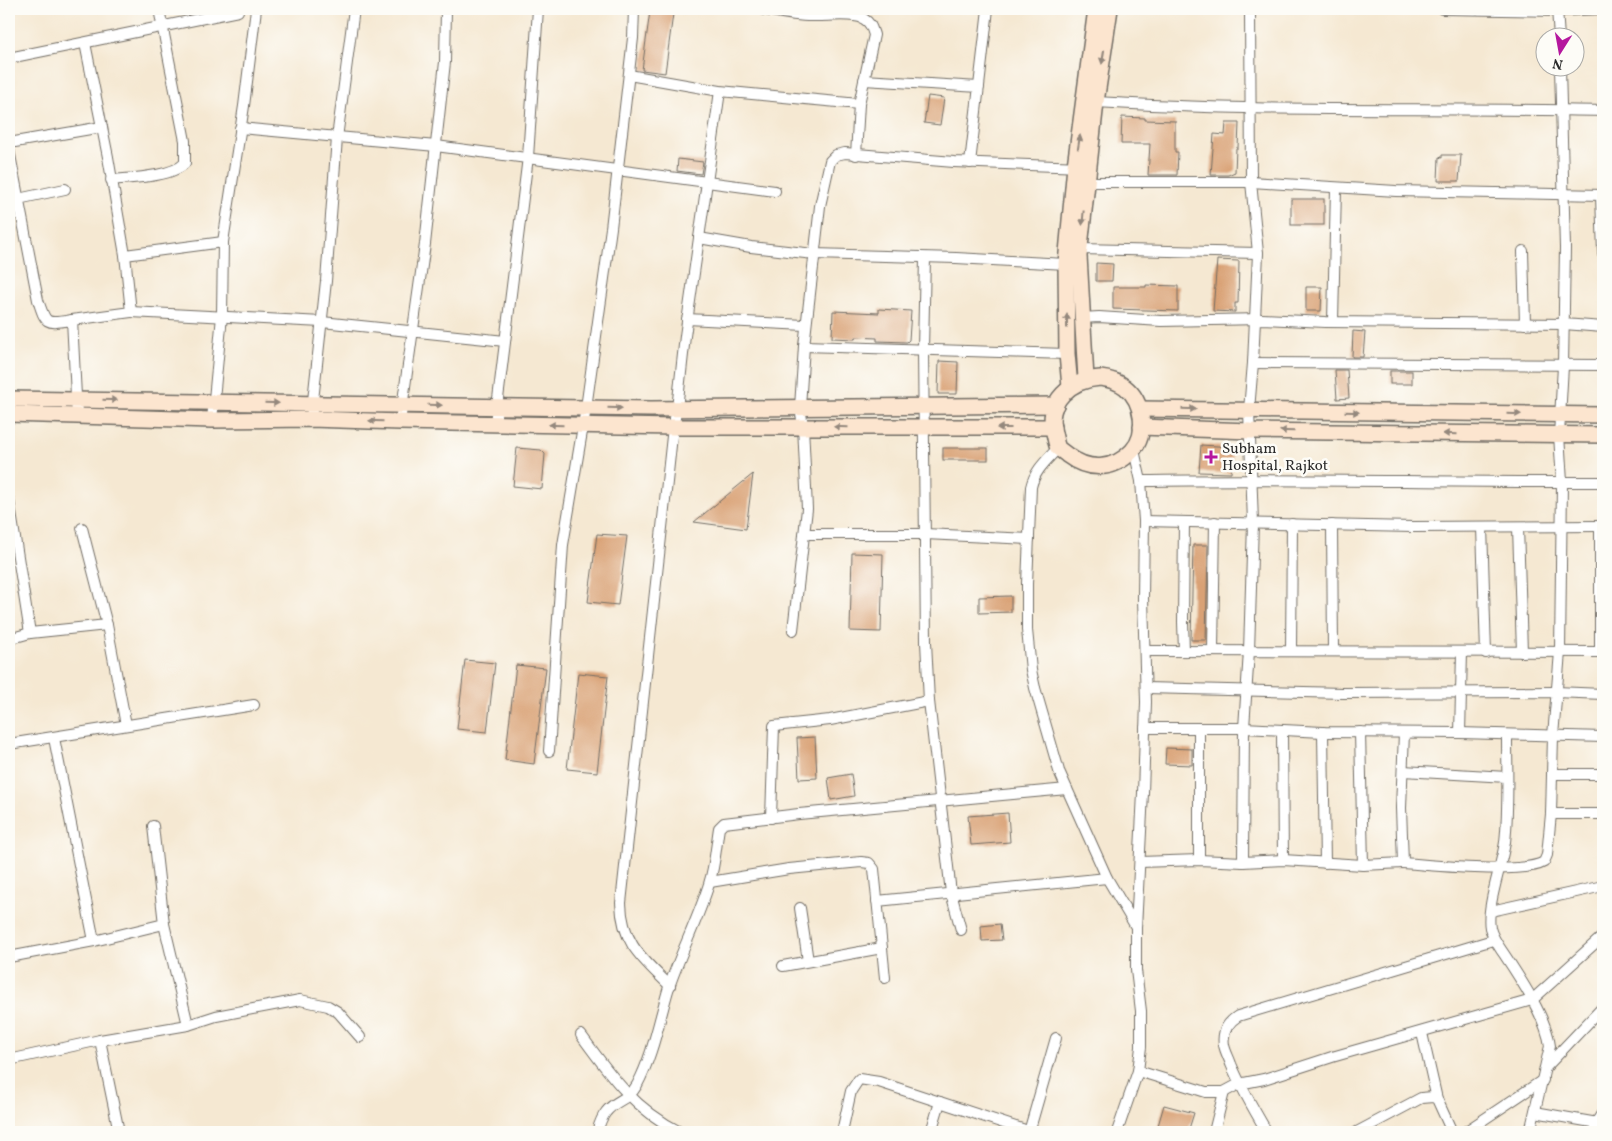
<svg xmlns="http://www.w3.org/2000/svg" width="1612" height="1141" viewBox="0 0 1612 1141" font-family="Vollkorn,serif">
<rect width="100%" height="100%" fill="#fdfcf7"/>
<filter id="ink" filterUnits="userSpaceOnUse"><feTurbulence type="fractalNoise" baseFrequency=".02" numOctaves="2"/><feDisplacementMap in="SourceGraphic" scale="10" xChannelSelector="R" yChannelSelector="G"/><feConvolveMatrix kernelMatrix="1 2 1 2 8 2 1 2 1" color-interpolation-filters="sRGB"/></filter>
<filter id="wash" filterUnits="userSpaceOnUse"><feTurbulence type="fractalNoise" baseFrequency=".0096" numOctaves="4" result="noise"/><feDisplacementMap in="SourceGraphic" scale="20" xChannelSelector="R" yChannelSelector="G"/><feGaussianBlur stdDeviation="1.12" result="paint"/><feColorMatrix in="noise" values="0 0 0 0 0 0 0 0 0 0 0 0 0 0 0 0 0 1.4 0 .05"/><feComposite in="paint" operator="in"/></filter>
<g filter="url(#wash)">
<rect width="100%" height="100%" fill="#f5e8d2"/>
<g id="blocks">
<!-- building -->
<g fill="#d9a175">
<polygon points="650,11 673,14 665,73 642,70"/>
<polygon points="928,96 944,98 940,125 924,123"/>
<polygon points="1122,117 1145,118 1145,120 1175,121 1175,152 1178,152 1177,175 1148,175 1150,144 1121,144"/>
<polygon points="1226,123 1239,123 1238,148 1236,148 1235,172 1228,175 1211,175 1214,134 1225,135"/>
<polygon points="1442,155 1461,155 1459,181 1438,181 1439,157 1442,158"/>
<polygon points="678,159 703,162 701,174 677,171"/>
<rect x="1291" y="199" width="33" height="26"/>
<polygon points="1217,260 1239,261 1238,303 1235,303 1235,312 1213,311"/>
<polygon points="1096,263 1113,264 1112,281 1096,281"/>
<polygon points="1146,285 1178,286 1178,311 1113,309 1113,287 1146,287"/>
<polygon points="1306,287 1322,287 1321,311 1306,311"/>
<polygon points="879,309 911,311 909,340 907,342 877,341 877,338 855,337 855,339 832,338 833,311 879,313"/>
<polygon points="1353,331 1365,332 1363,357 1352,357"/>
<polygon points="939,361 958,362 957,394 938,394"/>
<polygon points="1335,370 1347,370 1349,398 1337,399"/>
<rect x="1390" y="371" width="22" height="13"/>
<polygon points="1201,445 1233,447 1231,473 1199,472"/>
<polygon points="517,448 541,450 545,454 542,489 513,486"/>
<rect x="943" y="448" width="45" height="12"/>
<polygon points="753,474 746,529 694,522"/>
<polygon points="597,534 627,536 618,605 588,602"/>
<polygon points="1193,545 1208,545 1206,640 1191,640"/>
<polygon points="852,553 883,554 881,632 850,631"/>
<polygon points="1011,596 1011,612 979,613 979,597"/>
<polygon points="465,660 495,663 487,732 457,729"/>
<polygon points="516,665 546,668 534,764 505,760"/>
<polygon points="578,673 608,676 597,772 567,769"/>
<polygon points="815,737 817,778 799,779 797,738"/>
<polygon points="1166,748 1192,749 1192,765 1165,764"/>
<polygon points="851,774 854,796 831,800 828,778"/>
<polygon points="1008,813 1010,842 971,845 968,816"/>
<polygon points="1000,924 1002,940 982,941 981,926"/>
<polygon points="1164,1105 1194,1113 1188,1132 1168,1132 1157,1129"/>
</g>
</g>
</g>
<g filter="url(#ink)">
<use href="#blocks" fill-opacity="0" stroke="#726d65" stroke-width="1"/>
<g fill="none" stroke-linecap="round" stroke-linejoin="round">
<defs>
<g id="minor">
<path d="M761 9C777 12 794 16 811 16 825 17 853 12 864 19 871 23 872 29 874 35L859 104 856 155"/>
<polyline points="1442,9 1557,11 1603,9"/>
<polyline points="1557,9 1559,38"/>
<polyline points="9,58 238,11"/>
<polyline points="629,75 720,91 859,104"/>
<polyline points="864,80 979,87"/>
<path d="M1096 102C1265 113 1434 107 1603 111"/>
<polyline points="240,128 436,146 775,191"/>
<polyline points="9,143 102,127"/>
<path d="M9 150 38 300C46 325 46 324 72 320"/>
<polyline points="970,163 988,9"/>
<path d="M111 180C131 178 172 177 185 163V141L159 9"/>
<polyline points="1086,182 1251,182 1396,191 1603,195"/>
<polyline points="1601,195 1603,253"/>
<polyline points="18,199 65,189"/>
<polyline points="699,238 751,247 814,254 956,258 1066,264"/>
<polyline points="1080,249 1258,253"/>
<polyline points="1523,251 1525,324"/>
<polyline points="125,255 223,242"/>
<polyline points="925,258 923,349 926,642 929,701 951,893 961,930"/>
<polyline points="131,312 322,322 505,341"/>
<polyline points="1082,318 1099,317 1161,321 1262,319 1325,322 1564,324 1603,327"/>
<polyline points="687,319 805,325"/>
<polyline points="1333,322 1336,188"/>
<polyline points="804,346 1067,354"/>
<polyline points="1253,363 1603,365"/>
<polyline points="77,415 72,320 131,312 125,255 108,157 85,43"/>
<polyline points="311,419 326,281 337,138 354,9"/>
<polyline points="212,420 222,316 223,242 244,106 256,9"/>
<polyline points="400,422 425,244 445,62 446,9"/>
<polyline points="495,423 528,157 538,9"/>
<path d="M1058 448C1046 461 1035 470 1031 487L1027 584V630L1031 670 1035 688 1059 771 1067 789 1107 878 1136 927"/>
<path d="M1141 481C1295 478 1449 483 1603 482"/>
<polyline points="9,500 30,633"/>
<polyline points="1144,521 1413,527 1603,526"/>
<polyline points="1184,522 1183,622 1184,651"/>
<polyline points="1332,525 1333,651"/>
<polyline points="1482,527 1486,653"/>
<polyline points="1518,527 1522,652"/>
<polyline points="82,528 107,625 126,725"/>
<polyline points="804,534 925,534 1029,539"/>
<polyline points="793,630 807,509 803,426 800,407 804,346 820,206 830,161 836,155 845,153 954,162 1081,167"/>
<polyline points="9,639 30,633 107,625"/>
<polyline points="1145,651 1603,652"/>
<polyline points="1213,651 1215,522"/>
<polyline points="1291,651 1292,524"/>
<polyline points="1600,652 1600,526"/>
<polyline points="1146,688 1343,693 1556,692 1603,694"/>
<polyline points="1145,728 1244,728 1323,732 1460,733 1603,737"/>
<polyline points="1199,728 1199,860"/>
<polyline points="1282,731 1283,860"/>
<polyline points="1323,732 1325,863"/>
<polyline points="1360,732 1363,865"/>
<polyline points="1460,733 1462,652"/>
<path d="M1507 735C1507 770 1509 806 1505 842 1502 865 1486 907 1490 928 1493 939 1498 945 1504 954 1520 978 1547 1019 1550 1046L1530 1132"/>
<polyline points="54,738 94,941"/>
<polyline points="9,744 254,705"/>
<polyline points="549,751 563,545 586,408 611,228 633,38 634,9"/>
<polyline points="1403,771 1507,777"/>
<polyline points="1552,774 1603,774"/>
<polyline points="1551,814 1603,814"/>
<polyline points="771,818 774,726 830,720 929,701"/>
<polyline points="153,826 164,924 188,1025"/>
<polyline points="1140,862 1199,860 1243,862 1283,860 1363,865 1403,863 1401,808 1404,733"/>
<polyline points="1243,862 1244,728 1249,651 1253,523 1249,410 1253,363 1258,253 1251,182 1250,9"/>
<path d="M1403 863C1432 865 1522 875 1544 862L1547 855 1551 814 1553 736 1560 652 1562 482 1559 435 1563 366 1565 248 1560 68"/>
<polyline points="710,882 789,869 861,862 869,863 874,869 885,978"/>
<polyline points="877,901 1107,878"/>
<polyline points="800,908 808,961"/>
<polyline points="1491,911 1603,886"/>
<polyline points="9,957 94,941 164,924"/>
<polyline points="783,966 882,948"/>
<path d="M670 986C643 959 622 944 621 903L673 427 677 409 685 336 720 91"/>
<polyline points="1422,1033 1437,1099"/>
<path d="M581 1035C610 1075 634 1109 680 1132"/>
<polyline points="100,1040 119,1132"/>
<polyline points="9,1060 100,1040 188,1025 216,1016 300,1000 328,1006 338,1012 360,1037"/>
<polyline points="1546,1067 1603,1007"/>
<polyline points="1138,1071 1206,1092 1224,1092 1239,1084 1264,1079 1332,1057 1532,1000 1603,936"/>
<polyline points="1535,1112 1603,1124"/>
<path d="M597 1132C599 1125 601 1118 606 1112 616 1099 628 1101 637 1085 653 1055 659 1020 669 987 681 952 698 919 709 884 715 866 716 846 719 828L724 823 799 814 1067 789"/>
<polyline points="842,1132 851,1091 859,1079 879,1082 1031,1132"/>
<polyline points="931,1132 940,1102"/>
<polyline points="1029,1132 1056,1038"/>
<polyline points="1117,1132 1138,1071 1141,1047 1141,1011 1136,970 1136,928 1143,793 1146,702 1143,598 1144,521 1141,481 1134,450"/>
<polyline points="1214,1132 1224,1092"/>
<path d="M1267 1132C1254 1110 1241 1088 1231 1064 1229 1058 1225 1051 1224 1045 1222 1033 1227 1023 1238 1016L1493 940"/>
<polyline points="1357,1132 1421,1098 1433,1097 1437,1099 1452,1132"/>
<polyline points="1465,1132 1543,1080"/>
<polyline points="1594,1132 1596,1123 1603,1112"/>
</g>
<g id="secondary">
<path d="M1100 378C1109 379 1117 381 1125 387 1143 401 1148 434 1132 451 1113 471 1088 471 1067 455 1065 453 1060 450 1058 448 1056 444 1055 437 1054 433 1045 401 1071 380 1100 378Z"/>
<polyline points="1086,379 1079,256 1096,102 1110,9"/>
<polyline points="1070,387 1067,354 1066,264 1075,166 1096,9"/>
<polyline points="9,399 651,409 1056,405"/>
<polyline points="1140,409 1603,415"/>
<polyline points="9,414 212,420 311,419 400,422 673,427 1053,427"/>
<polyline points="1141,427 1250,431 1603,435"/>
</g>
</defs>
<!-- minor casing -->
<use href="#minor" stroke="#726d65" stroke-width="12"/>
<!-- secondary casing -->
<use href="#secondary" stroke="#726d65" stroke-width="18"/>
<!-- minor -->
<use href="#minor" stroke="#fff" stroke-width="10"/>
<!-- secondary -->
<use href="#secondary" stroke="#fce5cf" stroke-width="15"/>
</g>
<!-- one-way arrows -->
<defs><path id="oneway-solid" d="M-6-.8H1V-3.2L6.5 0L1 3.2V.8H-6Z" transform="scale(1.25)"/></defs>
<g fill="#94887d">
<use href="#oneway-solid" transform="translate(1103 57) rotate(99)"/>
<use href="#oneway-solid" transform="translate(1079 142) rotate(-81)"/>
<use href="#oneway-solid" transform="translate(1083 218) rotate(95)"/>
<use href="#oneway-solid" transform="translate(1067 321) rotate(-90)"/>
<use href="#oneway-solid" transform="translate(110 400) rotate(1)"/>
<use href="#oneway-solid" transform="translate(272 403) rotate(1)"/>
<use href="#oneway-solid" transform="translate(435 405) rotate(1)"/>
<use href="#oneway-solid" transform="translate(615 408) rotate(1)"/>
<use href="#oneway-solid" transform="translate(1189 409) rotate(1)"/>
<use href="#oneway-solid" transform="translate(1352 412) rotate(1)"/>
<use href="#oneway-solid" transform="translate(1514 414) rotate(1)"/>
<use href="#oneway-solid" transform="translate(376 421) rotate(-178)"/>
<use href="#oneway-solid" transform="translate(556 425) rotate(-179)"/>
<use href="#oneway-solid" transform="translate(841 427) rotate(-179)"/>
<use href="#oneway-solid" transform="translate(1004 428) rotate(180)"/>
<use href="#oneway-solid" transform="translate(1287 431) rotate(-179)"/>
<use href="#oneway-solid" transform="translate(1450 434) rotate(-179)"/>
</g>
</g>
<!-- markers -->
<path fill="#b5179e" stroke="#fdfcf7" stroke-width="2" d="M1208.5 449.5h5v5h5v5h-5v5h-5v-5h-5v-5h5z"/>
<g text-anchor="middle" stroke-width="5" stroke-linejoin="round" paint-order="stroke">
<!-- poi labels -->
<g font-size="15" fill="#2b2b2b" stroke="#fdfcf7" text-anchor="start">
<text x="1222" y="453">Subham<tspan x="1222" dy="17">Hospital, Rajkot</tspan></text>
</g>
</g>
<!-- margin -->
<rect width="1612" height="1141" fill="none" stroke="#fdfcf7" stroke-width="30"/>
<!-- north arrow -->
<g transform="translate(1560 52) rotate(191)"><circle r="24" fill="#fdfcf7" stroke="#a9a8a5"/>
<path d="M0-4L9 19L0 12L-9 19Z" fill="#b5179e"/>
<text y="-8" font-size="14" font-weight="bold" text-anchor="middle" fill="#2b2b2b">N</text>
</g>
</svg>
